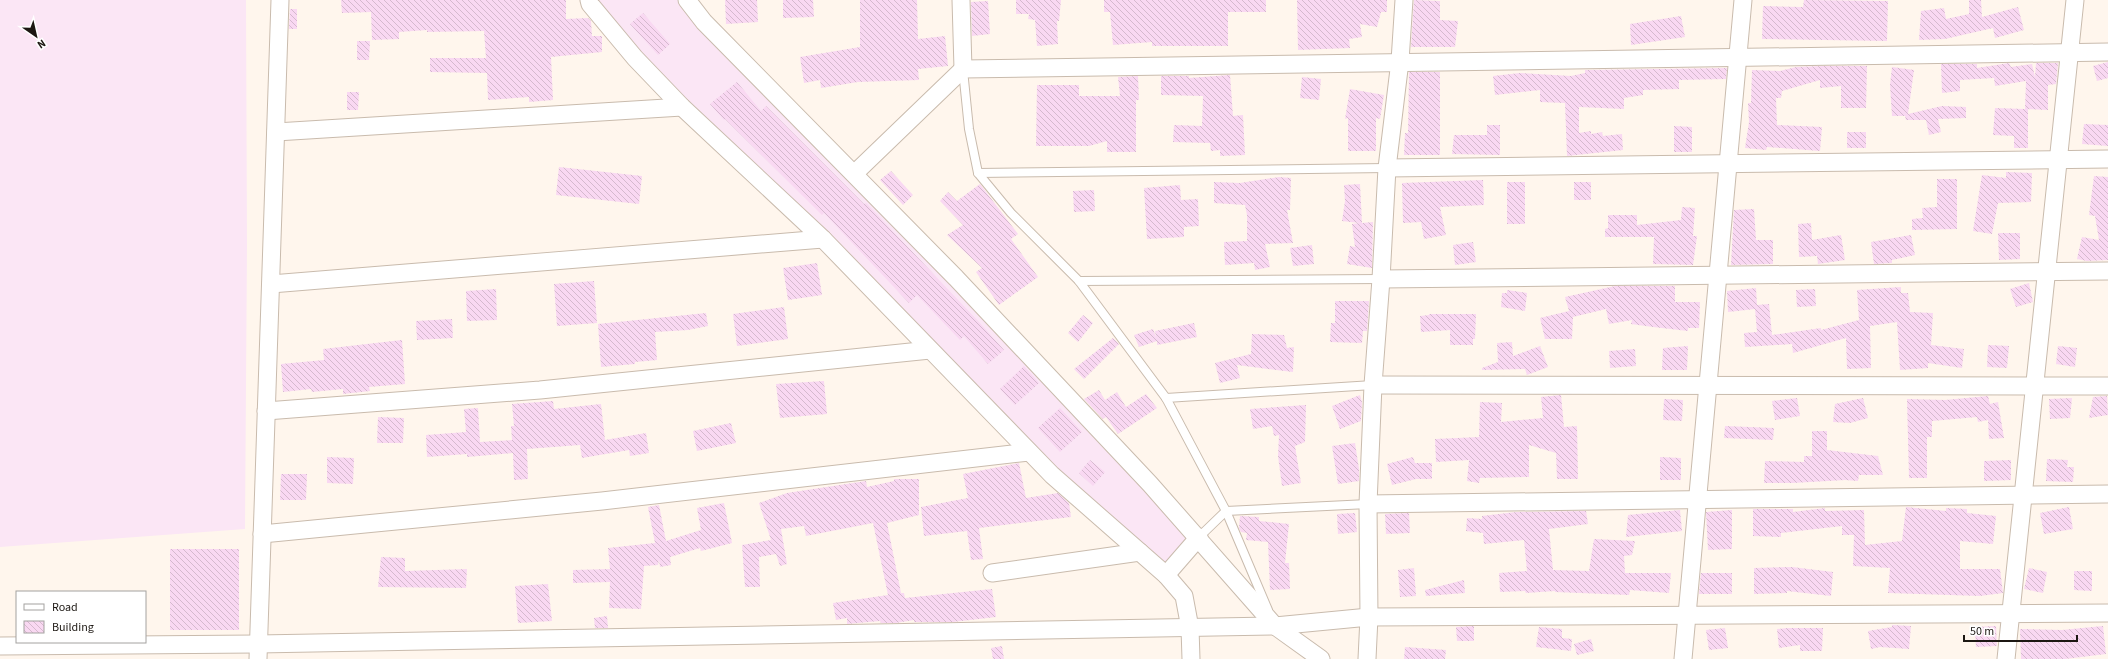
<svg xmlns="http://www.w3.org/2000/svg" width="2108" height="659" viewBox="0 0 2108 659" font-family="'Source Sans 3',sans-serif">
<defs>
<pattern id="building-back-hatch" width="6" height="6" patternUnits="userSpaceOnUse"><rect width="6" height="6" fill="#f9d8f2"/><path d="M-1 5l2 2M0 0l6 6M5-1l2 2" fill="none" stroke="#d5b9ce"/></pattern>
</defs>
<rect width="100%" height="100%" fill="#fff6ed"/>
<!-- commercial -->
<g fill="#fbe6f5">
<polygon points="0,0 246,0 247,245 245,529 0,547"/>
<polygon points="589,0 687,0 1199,537 1166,575 1055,478"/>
</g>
<!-- building -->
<g fill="url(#building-back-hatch)">
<polygon points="341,0 566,0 566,19 588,18 591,21 592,36 602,36 602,52 551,57 553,100 529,102 529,97 488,100 487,73 430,72 430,58 486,58 484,31 427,32 427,30 399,32 399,39 372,40 371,12 342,13"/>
<polygon points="725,0 757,0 758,22 726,24"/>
<polygon points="783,0 813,0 814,17 783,18"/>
<polygon points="860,0 917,0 918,39 945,36 948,66 918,69 919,80 858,82 821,88 820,80 804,83 800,57 860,47"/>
<polygon points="1016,0 1061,0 1059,21 1057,21 1058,44 1037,46 1035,20 1028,19 1029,14 1016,14"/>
<polygon points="1104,0 1266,0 1266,12 1228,12 1228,46 1152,46 1152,42 1113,45 1110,12 1104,12"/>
<polygon points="1297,0 1387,0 1387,12 1381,12 1377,27 1360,24 1362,37 1349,39 1350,48 1298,50"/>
<polygon points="1414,0 1440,1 1440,20 1458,21 1455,47 1411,47"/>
<polygon points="1804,0 1888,1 1887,41 1762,39 1763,6 1803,7"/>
<polygon points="1969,0 1981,0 1982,17 2018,7 2024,30 1995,38 1993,28 1945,39 1919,40 1921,11 1944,8 1946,19 1969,14"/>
<polygon points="988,1 990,34 972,36 971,2"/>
<polygon points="290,9 297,9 297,29 289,29"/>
<polygon points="643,13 670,44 658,55 630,24"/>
<polygon points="1681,16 1685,37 1631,45 1630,24"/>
<polygon points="357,41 370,41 369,60 357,60"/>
<polygon points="2108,62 2108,78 2097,81 2093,66"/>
<polygon points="2009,63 2011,67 2032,64 2035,77 2036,63 2058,63 2056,84 2048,85 2048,110 2026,109 2028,109 2028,148 2014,148 2014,136 1993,135 1995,108 2025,109 2026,81 1995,86 1994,78 1960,80 1960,91 1942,93 1941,64 1977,64 1977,68"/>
<polygon points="1822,66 1867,66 1866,108 1841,108 1841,86 1820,88 1820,80 1782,91 1781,98 1776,98 1777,125 1822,127 1820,151 1767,147 1766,150 1745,148 1749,122 1748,103 1751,103 1752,70 1780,71 1796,67"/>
<polygon points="1892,67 1914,70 1908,114 1942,106 1966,107 1966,118 1938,119 1941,132 1929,135 1926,120 1906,120 1905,116 1892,116 1890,85"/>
<polygon points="1727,68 1726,79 1679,80 1679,89 1643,90 1643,95 1624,98 1624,109 1579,107 1579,133 1591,131 1591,134 1602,132 1603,136 1622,134 1623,150 1567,156 1565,103 1540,102 1540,90 1495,95 1493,76 1520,73 1571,76 1585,73 1585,70"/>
<polygon points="1409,72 1440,72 1440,155 1404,155 1405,133 1408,133"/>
<polygon points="1230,75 1233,116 1243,115 1245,155 1220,156 1220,150 1211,151 1210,143 1173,142 1174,125 1202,126 1203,96 1161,95 1161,76 1189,76 1189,78"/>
<polygon points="1138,76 1139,100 1136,100 1136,152 1107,152 1107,141 1089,146 1036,146 1037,85 1079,85 1079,96 1120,96 1118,77"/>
<polygon points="1302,77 1321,79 1319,100 1300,98"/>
<polygon points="737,82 761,111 766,106 864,204 866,203 979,322 1004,350 988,364 964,336 960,340 917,295 909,303 824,213 822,215 725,119 724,120 710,104"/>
<polygon points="1350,89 1384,95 1380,119 1376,118 1376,151 1348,151 1348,118 1345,119"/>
<polygon points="347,92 359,92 358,110 347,110"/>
<polygon points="2084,124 2108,125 2108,146 2082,144"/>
<polygon points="1487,125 1500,125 1500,155 1452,154 1454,135 1487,135"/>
<polygon points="1674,126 1692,127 1692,152 1674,152"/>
<rect x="1847" y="132" width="19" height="16"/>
<polygon points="559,167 642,176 639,204 556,195"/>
<polygon points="891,171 913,195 903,205 880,180"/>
<polygon points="2006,172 2032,173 2031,202 1998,203 1992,234 1973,231 1982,175 2006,178"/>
<polygon points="2094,176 2108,177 2108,260 2087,261 2077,259 2082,237 2099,240 2095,216 2089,215"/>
<polygon points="1279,177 1291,178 1290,210 1287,210 1293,243 1265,244 1270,267 1255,270 1254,263 1225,265 1224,242 1247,241 1247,215 1245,205 1214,203 1214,182 1240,183"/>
<polygon points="1937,179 1957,179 1957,229 1912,230 1912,219 1923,218 1922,208 1937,207"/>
<polygon points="1483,180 1484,205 1440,207 1446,235 1424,239 1421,222 1403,223 1402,183"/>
<rect x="1507" y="182" width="18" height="42"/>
<rect x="1574" y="182" width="17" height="18"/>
<polygon points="980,184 1018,234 1011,239 1038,277 999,305 976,272 982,268 947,235 963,225 940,201 948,192 957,201"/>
<polygon points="1360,184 1362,223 1373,222 1372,268 1347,264 1350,246 1355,247 1352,224 1359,223 1342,221 1345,201 1344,185"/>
<polygon points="1180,185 1181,200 1198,199 1199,226 1184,227 1184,237 1147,239 1144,188"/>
<polygon points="1094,190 1095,211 1074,212 1073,191"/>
<polygon points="1682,207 1695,208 1693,236 1697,236 1693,265 1653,264 1654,237 1605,237 1605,229 1608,228 1608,215 1637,215 1637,225 1681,220"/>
<polygon points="1754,209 1756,240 1773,240 1773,264 1731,265 1734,210"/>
<polygon points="1811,223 1812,240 1841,235 1845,260 1818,264 1817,256 1799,257 1798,224"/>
<polygon points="1998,233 2020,233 2020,259 1999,260"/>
<polygon points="1911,235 1915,255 1892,260 1892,263 1874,264 1871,242"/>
<polygon points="1473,242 1476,262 1455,265 1453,245"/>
<polygon points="1312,245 1314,264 1293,266 1290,248"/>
<polygon points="817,263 822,295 788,300 783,268"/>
<polygon points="594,281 597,323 557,326 554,284"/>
<polygon points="2029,283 2033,302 2016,307 2010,289"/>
<polygon points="1615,286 1675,286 1675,302 1700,302 1699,328 1688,328 1688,331 1653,327 1631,324 1632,320 1609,324 1606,309 1573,317 1572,339 1545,339 1540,318 1569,311 1565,297"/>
<polygon points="1901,287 1901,293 1908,293 1910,312 1933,313 1931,345 1964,349 1962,368 1928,363 1928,368 1900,370 1897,322 1870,326 1871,368 1847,369 1846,338 1793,353 1792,344 1745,347 1744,333 1757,332 1755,309 1728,312 1727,291 1756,288 1757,305 1769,304 1772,335 1821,328 1821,330 1859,320 1857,290"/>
<polygon points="496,289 497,320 467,321 466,291"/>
<polygon points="1815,289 1816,306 1797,307 1796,290"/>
<polygon points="1507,290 1527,293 1525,311 1501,307 1502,293 1507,293"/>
<polygon points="1335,301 1369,301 1367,331 1363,331 1362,343 1330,342 1331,323 1335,323"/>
<polygon points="784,307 788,339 737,346 733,314"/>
<polygon points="706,313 708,326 688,330 655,332 657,360 635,362 635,364 601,367 598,324"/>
<polygon points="1429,314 1476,314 1475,339 1473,339 1473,345 1450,345 1450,330 1421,332 1420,316 1429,315"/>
<polygon points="1083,315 1093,323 1078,342 1068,333"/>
<polygon points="452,319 453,338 417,340 416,321"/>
<polygon points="1194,323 1197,337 1157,345 1157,341 1139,347 1134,335 1153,329 1156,337 1155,331"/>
<polygon points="1252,334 1284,335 1287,348 1294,347 1293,372 1237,365 1240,378 1220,383 1215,363 1251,354"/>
<polygon points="1113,338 1119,344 1084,379 1074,369"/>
<polygon points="402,340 405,384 369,387 370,391 343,394 343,389 312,392 311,389 283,392 281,364 324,360 323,349"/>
<polygon points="1512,342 1513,356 1540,346 1548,367 1527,375 1525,369 1482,370 1482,368 1498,362 1497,343"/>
<polygon points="1988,345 2009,346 2007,368 1987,367"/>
<polygon points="1688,346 1687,370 1662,370 1663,348"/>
<polygon points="2058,346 2077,348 2075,367 2056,364"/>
<polygon points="1635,349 1636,366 1610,368 1609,351"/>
<polygon points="1024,366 1039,383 1015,405 1000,389"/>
<polygon points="824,381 827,414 780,418 776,384"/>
<polygon points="1099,390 1105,400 1117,392 1126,407 1146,394 1157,408 1118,434 1106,417 1103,419 1084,399"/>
<polygon points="1360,395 1362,402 1361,421 1340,429 1332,406"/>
<polygon points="1561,395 1564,427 1577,426 1578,479 1557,479 1556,453 1529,445 1529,477 1480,478 1479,483 1467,481 1469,460 1436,462 1435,439 1479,437 1480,402 1502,403 1501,422 1543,418 1541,397"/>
<polygon points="1988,396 1990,404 1998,402 2004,438 1989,439 1988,420 1978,422 1977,417 1932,421 1932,437 1927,437 1927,478 1909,478 1907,399 1945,400"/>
<polygon points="2107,396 2108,415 2089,418 2093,397"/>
<polygon points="1797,398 1800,416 1775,420 1772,401"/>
<polygon points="1863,398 1868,418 1850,423 1833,422 1835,404"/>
<polygon points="2072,398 2070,418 2050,419 2049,399"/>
<polygon points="1664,399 1683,400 1682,421 1663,420"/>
<polygon points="553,401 554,409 601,404 605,440 646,433 649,453 630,456 629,450 582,458 580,445 527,449 528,479 514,480 513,453 467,457 467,454 427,457 426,435 466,432 464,409 478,408 480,442 512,440 511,426 514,426 512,404"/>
<polygon points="1306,405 1305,442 1295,446 1301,483 1282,486 1278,456 1279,435 1274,436 1272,426 1253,429 1250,409"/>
<polygon points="1060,408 1082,432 1060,452 1038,428"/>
<polygon points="378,417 404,418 403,443 377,443"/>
<polygon points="731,423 736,443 697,451 693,431"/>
<polygon points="1725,426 1774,428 1773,440 1724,438"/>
<polygon points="1812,431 1827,431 1827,450 1878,456 1883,475 1859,475 1858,481 1845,480 1793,483 1764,483 1765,461 1804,462 1804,456 1812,456"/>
<polygon points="1355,443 1359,469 1359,481 1338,484 1332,446"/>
<polygon points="327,457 354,458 353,484 327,483"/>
<polygon points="1413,457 1415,463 1432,463 1432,479 1416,479 1392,485 1387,464"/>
<polygon points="1660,457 1681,458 1681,480 1660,480"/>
<polygon points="2047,459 2068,460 2067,467 2074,467 2073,482 2046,481"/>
<polygon points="1090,460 1105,472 1093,486 1079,473"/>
<polygon points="2011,460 2011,480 1984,481 1984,461"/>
<polygon points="1019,463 1026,498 1058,493 1069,503 1071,517 979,528 983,559 971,560 967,531 924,536 921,507 968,498 963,474"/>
<polygon points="281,474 307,474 306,500 280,500"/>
<polygon points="894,479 919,479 919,515 887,523 901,593 904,593 905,598 992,589 996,617 953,622 914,622 914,620 896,623 881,623 880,621 847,624 847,618 836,620 833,603 888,595 873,523 806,536 804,526 781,529 787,564 780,566 776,554 759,557 760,587 745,587 742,545 771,540 759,503 787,493 866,481 867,487 894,481"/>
<polygon points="724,503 732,543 701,551 700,548 670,557 671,565 660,567 659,560 658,565 644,566 641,609 609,608 610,582 573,583 573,570 610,569 608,548 655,543 648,507 659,505 666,541 701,530 697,508"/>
<polygon points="1906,507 1946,511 1946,508 1967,509 1967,513 1996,516 1993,544 1960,541 1960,569 2000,569 2003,593 1980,596 1888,593 1890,568 1853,566 1854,535 1842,535 1842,526 1781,533 1781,537 1753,536 1753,509 1793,509 1793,512 1825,508 1825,511 1864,510 1865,545 1902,541"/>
<polygon points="2069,507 2073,529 2044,534 2040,513"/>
<polygon points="1680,510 1682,531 1626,537 1628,515"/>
<polygon points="1732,510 1732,549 1708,550 1706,512"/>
<polygon points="1586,511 1588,524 1549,529 1553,570 1589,571 1594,539 1635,541 1632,555 1624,556 1625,573 1671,573 1669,593 1630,590 1629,595 1555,592 1555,591 1526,593 1525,591 1500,592 1499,573 1527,571 1524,540 1484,544 1483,533 1466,531 1467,518 1482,519 1482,516 1516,512"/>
<polygon points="1355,513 1357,532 1338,534 1337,514"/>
<polygon points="1409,513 1410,533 1386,534 1385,514"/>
<polygon points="1240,516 1259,517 1259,521 1289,524 1285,563 1289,563 1290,589 1270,590 1268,542 1246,540 1247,533 1241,532 1239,528"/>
<rect x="170" y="549" width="69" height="81"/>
<polygon points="381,557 405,558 405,571 467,569 466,588 378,587"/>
<polygon points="1792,567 1833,572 1831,596 1787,591 1787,593 1754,594 1754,568"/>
<polygon points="1414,568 1416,596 1400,597 1398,570"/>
<polygon points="2029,568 2047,572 2043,593 2024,589"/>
<polygon points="2074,571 2092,571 2092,591 2074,590"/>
<polygon points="1701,573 1732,573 1732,594 1699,594"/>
<polygon points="1464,580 1465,593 1426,596 1425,590"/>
<polygon points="548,584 552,621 518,623 515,586"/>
<polygon points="607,616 608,628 595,628 594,618"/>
<polygon points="1892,625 1911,626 1909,649 1880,647 1871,649 1868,631 1892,627"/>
<polygon points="1474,626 1474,641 1457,641 1456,627"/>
<polygon points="1996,626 1997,646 1976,647 1975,627"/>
<polygon points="2103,626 2106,654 2065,659 2021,659 2020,629 2062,630"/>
<polygon points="1539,627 1562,629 1562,638 1572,639 1571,651 1536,647"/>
<polygon points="1725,628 1728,648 1709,650 1706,630"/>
<polygon points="1788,628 1823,628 1822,651 1800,651 1800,645 1779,648 1777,629"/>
<polygon points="1591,639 1594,651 1577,655 1574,644"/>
<polygon points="1002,646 1004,659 993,659 991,648"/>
<polygon points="1405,647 1446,650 1445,659 1404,659"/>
</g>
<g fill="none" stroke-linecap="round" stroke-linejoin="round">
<defs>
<g id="service">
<polyline points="963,70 969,129 978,173 1011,213 1079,281 1166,398 1226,511 1268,610"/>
<polyline points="978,173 1387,168"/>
<polyline points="1079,281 1381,279"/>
<polyline points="1166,398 1373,385"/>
<polyline points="1199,537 1226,511 1368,504"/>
</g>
<g id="minor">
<polyline points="589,0 590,4 635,58 682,107 823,239 1052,475 1166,575 1184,596 1190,628 1191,659"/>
<polyline points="687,0 704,22 956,278 1150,484 1275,626 1321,659"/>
<polyline points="961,0 963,69"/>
<polyline points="276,132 682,107"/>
<polyline points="1387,168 2108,159"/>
<polyline points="855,173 963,69 2108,52"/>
<polyline points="1381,279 2108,271"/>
<polyline points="271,284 823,239"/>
<polyline points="1373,385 2108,386"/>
<polyline points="266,411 540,390 930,350"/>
<polyline points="1368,504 2108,494"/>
<polyline points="262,534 602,501 1029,452"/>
<polyline points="992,573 1140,552"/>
<polyline points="1166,575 1199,537"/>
<polyline points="0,646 258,644 1275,626 1369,617 2108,613"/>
<polyline points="258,659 280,0"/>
<polyline points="1367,659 1369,617 1368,504 1373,385 1381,279 1387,168 1400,61 1404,0"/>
<polyline points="1683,659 1743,0"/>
<polyline points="2006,659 2075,0"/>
</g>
</defs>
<!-- service casing -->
<use href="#service" stroke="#c9bbad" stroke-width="10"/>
<!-- minor casing -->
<use href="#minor" stroke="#c9bbad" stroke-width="19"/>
<!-- service -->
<use href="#service" stroke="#fff" stroke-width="8"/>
<!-- minor -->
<use href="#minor" stroke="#fff" stroke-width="17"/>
</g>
<!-- legend -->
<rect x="16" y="591" width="130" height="52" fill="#ffffff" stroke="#a4a2a0"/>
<rect x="24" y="604" width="20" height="6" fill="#ffffff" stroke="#a4a2a0"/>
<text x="52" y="611" font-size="12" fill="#1c1712">Road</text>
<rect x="24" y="621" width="20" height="12" fill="url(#building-back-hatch)" stroke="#a4a2a0"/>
<text x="52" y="631" font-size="12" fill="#1c1712">Building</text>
<!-- north arrow -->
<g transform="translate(36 36) rotate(146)" stroke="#ffffff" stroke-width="3" paint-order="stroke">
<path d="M0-3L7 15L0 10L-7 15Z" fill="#1c1712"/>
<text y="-6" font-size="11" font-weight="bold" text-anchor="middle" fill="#1c1712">N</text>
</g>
<!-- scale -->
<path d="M1964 635v6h113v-6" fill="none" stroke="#1c1712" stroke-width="2"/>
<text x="1970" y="635" font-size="12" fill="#1c1712" stroke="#ffffff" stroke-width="3" paint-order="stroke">50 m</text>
</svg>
